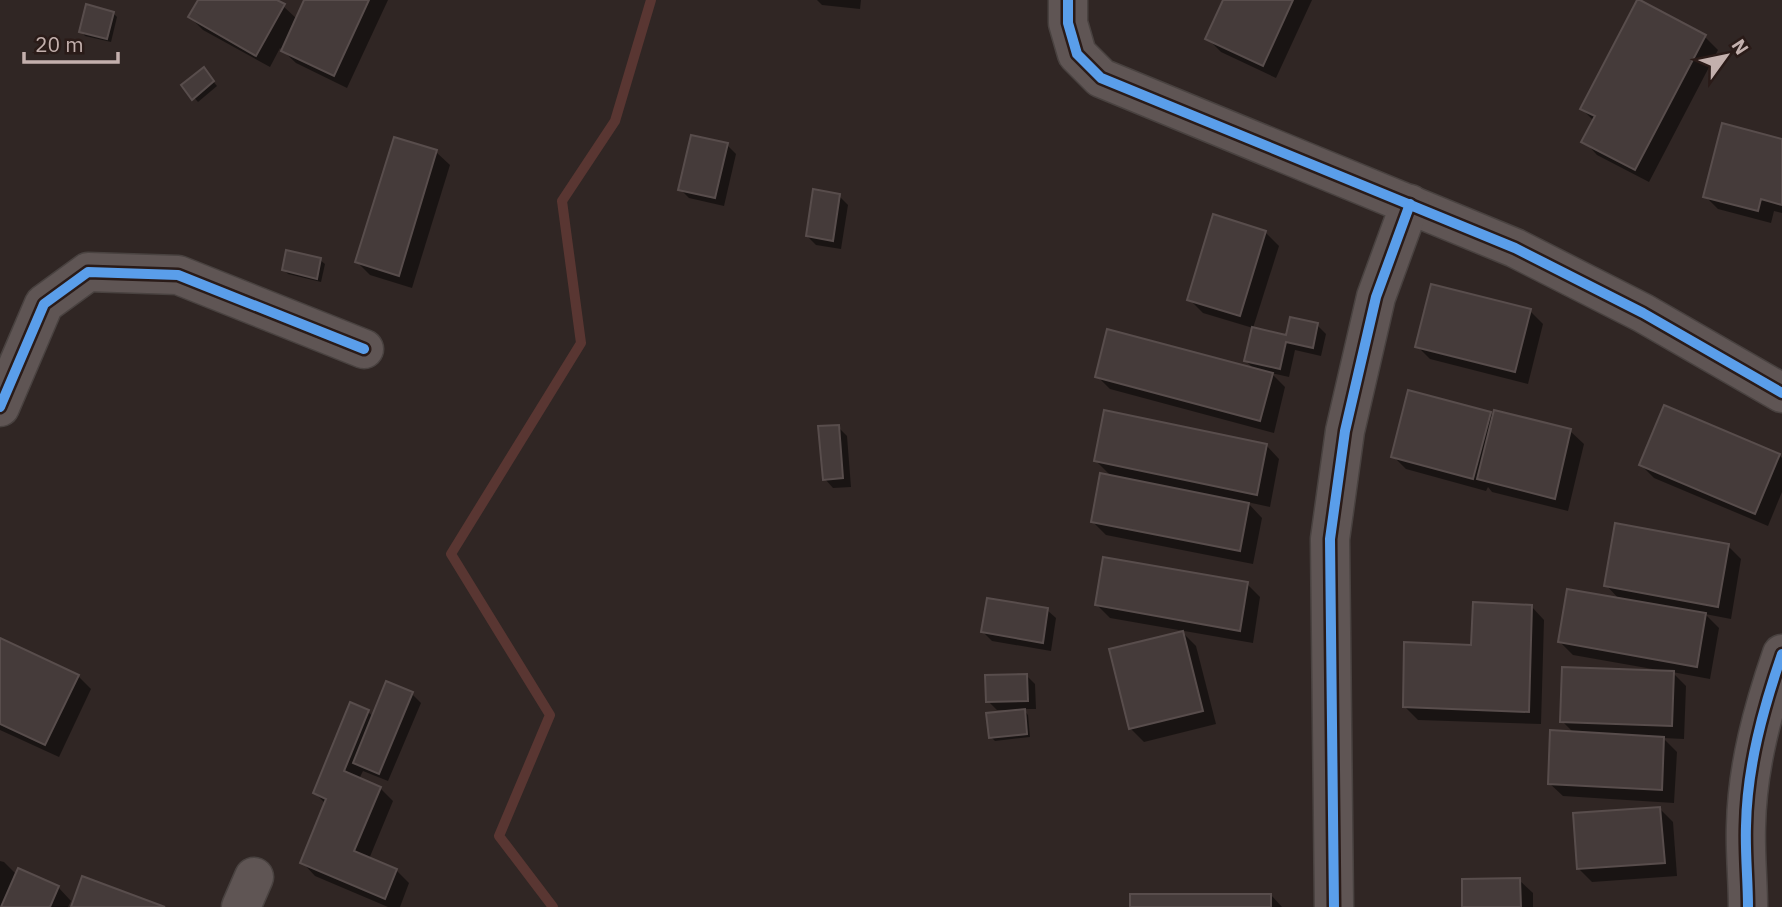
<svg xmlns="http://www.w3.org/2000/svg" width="1782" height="907" viewBox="0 0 1782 907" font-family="'IBM Plex Sans',sans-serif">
<rect width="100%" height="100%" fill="#302624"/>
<!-- shadow -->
<g fill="#0007">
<polygon points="200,0 273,0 283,6 297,19 306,0 388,0 347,88 296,63 280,48 270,67 203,30 190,17"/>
<polygon points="817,0 861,0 860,9 822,5"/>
<polygon points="1225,0 1312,0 1276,78 1221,52 1207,38"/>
<polygon points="113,13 117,17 111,42 85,36 81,31"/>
<polygon points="1705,37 1718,50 1649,182 1597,155 1584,141 1594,121 1582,109"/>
<polygon points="207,74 217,86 198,102 184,86"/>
<polygon points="395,139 436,152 450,165 412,288 370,275 357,262"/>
<polygon points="1782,140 1782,213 1774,211 1771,223 1718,209 1705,196"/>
<polygon points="727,145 736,154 724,206 689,198 680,189"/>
<polygon points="839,196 848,205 841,249 816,245 807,236"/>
<polygon points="1265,232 1279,246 1253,328 1203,313 1189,299"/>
<polygon points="320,260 325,264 321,282 288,274 284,270"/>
<polygon points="1530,311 1543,324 1528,384 1430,359 1417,346"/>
<polygon points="1317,325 1326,334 1321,356 1295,350 1289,377 1271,373 1285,387 1274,433 1110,389 1097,376 1255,370 1246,361"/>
<polygon points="1490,413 1494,417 1570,431 1584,444 1568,511 1492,492 1488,487 1486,491 1406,469 1393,456"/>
<polygon points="838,427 847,436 851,487 833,488 825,479"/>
<polygon points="1266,445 1279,459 1270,507 1247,502 1262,518 1253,564 1106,535 1093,522 1113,478 1096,461"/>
<polygon points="1779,455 1782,458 1782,492 1768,526 1654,478 1641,465"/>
<polygon points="1728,546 1741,559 1731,619 1705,614 1719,628 1710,679 1672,672 1686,686 1684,739 1663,738 1677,752 1674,803 1563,796 1549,783 1574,733 1562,721 1658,672 1658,670 1573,655 1560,642 1620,600 1606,585"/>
<polygon points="1247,584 1260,597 1253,643 1110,618 1097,605"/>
<polygon points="1531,606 1544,620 1541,724 1418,720 1405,707 1473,646"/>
<polygon points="1047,610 1056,618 1051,651 992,641 983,632"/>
<polygon points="1183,633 1196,646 1216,724 1144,742 1130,728"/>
<polygon points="0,640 78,676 91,689 59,757 0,730"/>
<polygon points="1026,675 1035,684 1036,709 1023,709 1028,715 1030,737 995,741 991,737 1011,712 1011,710 997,710 988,701"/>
<polygon points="412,694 421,703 388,781 363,771 359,779 380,788 393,801 369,859 396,870 409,883 400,907 402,907 388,907 315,876 302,862 326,804 315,793 368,712 374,717"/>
<polygon points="1659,808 1673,822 1677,876 1592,882 1579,869"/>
<polygon points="0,861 4,862 17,875 58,887 71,901 68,907 0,907"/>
<polygon points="1519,880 1533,893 1533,907 1464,907"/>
<polygon points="1271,895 1282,907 1132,907"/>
</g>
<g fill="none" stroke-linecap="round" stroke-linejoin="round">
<!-- stream -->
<polyline stroke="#593632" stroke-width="10" points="553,907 499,836 550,715 451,554 581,343 562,201 615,121 651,0"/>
</g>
<!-- building -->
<g fill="#453b3a" stroke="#584d4c" stroke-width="2">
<polygon points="198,0 277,0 285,4 256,56 188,17"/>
<polygon points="304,0 369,0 334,76 281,51"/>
<polygon points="1223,0 1293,0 1263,66 1205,39"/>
<polygon points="1637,0 1640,0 1706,35 1635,170 1581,142 1595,116 1580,109"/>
<polygon points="86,4 114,12 107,39 79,32"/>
<polygon points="204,67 214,81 192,100 181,85"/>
<polygon points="1722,123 1782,139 1782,205 1761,199 1758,211 1703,197"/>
<polygon points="691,135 728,143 715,198 678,190"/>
<polygon points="394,137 437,150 399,276 355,262"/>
<polygon points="813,189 840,194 833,241 806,236"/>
<polygon points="1213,214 1266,231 1240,316 1187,300"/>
<polygon points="286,250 321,258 317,279 282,270"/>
<polygon points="1431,284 1531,309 1515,372 1415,347"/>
<polygon points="1290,317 1318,323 1313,348 1286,342 1280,369 1244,361 1252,327 1286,335"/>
<polygon points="1107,329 1273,373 1260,421 1095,377"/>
<polygon points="1408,390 1491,412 1473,479 1391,457"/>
<polygon points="1664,405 1780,454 1755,514 1639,465"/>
<polygon points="1104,410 1267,444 1257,495 1094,461"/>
<polygon points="1494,410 1571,429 1555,499 1477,479"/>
<polygon points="839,425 843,478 823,480 818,426"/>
<polygon points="1100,473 1249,503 1240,551 1091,522"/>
<polygon points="1615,523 1729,544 1718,607 1604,586"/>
<polygon points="1103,557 1248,582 1240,631 1095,605"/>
<polygon points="1567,589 1706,613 1697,667 1558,642"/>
<polygon points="987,598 1048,608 1043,643 981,632"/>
<polygon points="1473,602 1532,605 1529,712 1403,707 1404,642 1471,645"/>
<polygon points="1183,631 1203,711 1129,729 1109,649"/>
<polygon points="0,638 79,675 45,745 0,724"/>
<polygon points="1562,667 1674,671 1672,726 1560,722"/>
<polygon points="1027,674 1028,701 986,702 985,675"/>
<polygon points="386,681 413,692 379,774 353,763"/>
<polygon points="350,702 369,710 344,771 381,787 354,851 397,869 385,899 300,863 326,799 313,793"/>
<polygon points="1025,709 1027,734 989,738 986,713"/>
<polygon points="1550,730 1664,737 1662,790 1548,784"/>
<polygon points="1660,807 1665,863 1577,869 1573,813"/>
<polygon points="18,868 59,886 50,907 1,907"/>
<polygon points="82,876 165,907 71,907"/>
<polygon points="1520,878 1521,907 1462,907 1462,879"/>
<rect x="1130" y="894" width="141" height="13"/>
</g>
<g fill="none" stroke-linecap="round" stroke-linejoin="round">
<defs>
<g id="minor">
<polyline points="1068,0 1068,23 1077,54 1101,78 1515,248 1643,313 1782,393"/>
<polyline points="0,407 44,304 88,272 178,275 364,349"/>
<polyline points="241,907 254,877"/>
<polyline points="1334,907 1330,539 1345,431 1376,297 1410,204"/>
<path d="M1748 907C1748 880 1745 853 1746 826 1747 767 1763 709 1782 654"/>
</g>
</defs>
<!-- minor casing -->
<use href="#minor" stroke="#494240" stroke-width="41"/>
<!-- minor -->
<use href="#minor" stroke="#5f5554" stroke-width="38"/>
<defs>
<g id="cycleway">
<polyline points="1068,0 1068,23 1077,54 1101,78 1515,248 1643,313 1782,393"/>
<polyline points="0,407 44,304 88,272 178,275 364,349"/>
<polyline points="1334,907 1330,539 1345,431 1376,297 1410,204"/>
<path d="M1748 907C1748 880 1745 853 1746 826 1747 767 1763 709 1782 654"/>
</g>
</defs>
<!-- cycleway casing -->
<use href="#cycleway" stroke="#2a1b18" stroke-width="15"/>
<!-- cycleway -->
<use href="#cycleway" stroke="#5a9eea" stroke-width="10"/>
</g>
<!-- north arrow -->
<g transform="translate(1726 56) rotate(57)" stroke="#2a1b18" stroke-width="5" paint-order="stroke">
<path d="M0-5L12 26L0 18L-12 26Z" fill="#c3b0ad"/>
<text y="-10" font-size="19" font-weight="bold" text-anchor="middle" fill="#c3b0ad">N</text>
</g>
<!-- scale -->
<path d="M24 52v10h94v-10" fill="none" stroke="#c3b0ad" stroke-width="3.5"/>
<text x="35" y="52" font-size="21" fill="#c3b0ad" stroke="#2a1b18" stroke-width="5" paint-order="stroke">20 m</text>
</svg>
